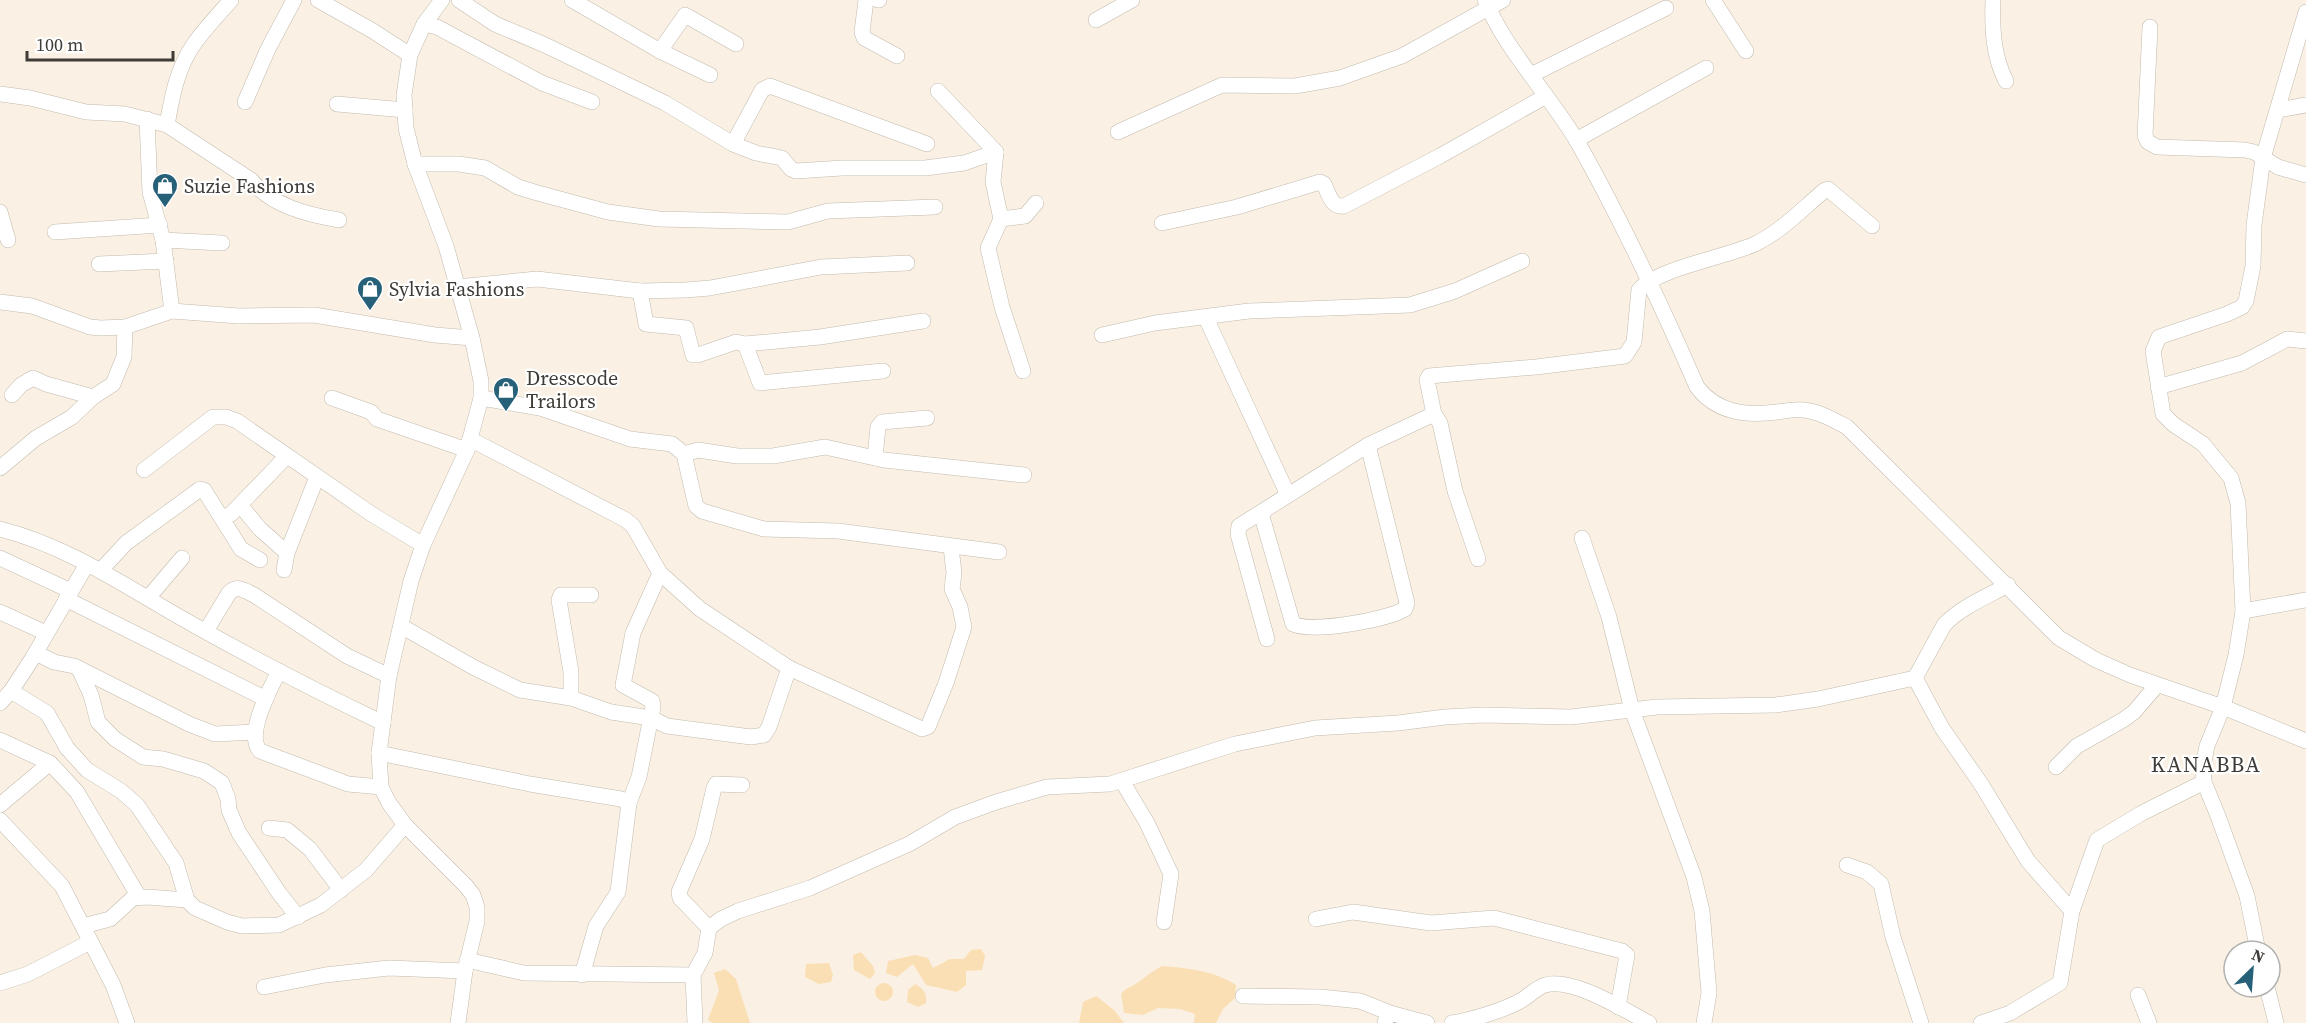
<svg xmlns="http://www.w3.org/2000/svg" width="2306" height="1023" viewBox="0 0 2306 1023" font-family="'Source Serif 4',serif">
<rect width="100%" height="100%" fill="#faf1e4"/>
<!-- green -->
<g fill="#fadfb4">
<polygon points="981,949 985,956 982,970 966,971 966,985 957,992 926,985 913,964 897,977 886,973 888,961 915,955 928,958 933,968 950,959 964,959 971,950"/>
<polygon points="861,952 873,966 875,973 870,979 854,970 853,955"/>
<polygon points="829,963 833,975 831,982 819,984 805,977 806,964"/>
<path d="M1162 966C1187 968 1215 971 1236 985L1235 998 1223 1009 1216 1023H1194L1195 1014 1180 1009 1158 1008 1143 1015 1124 1013 1121 994C1126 987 1131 988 1137 983 1146 977 1152 971 1162 966Z"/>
<polygon points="725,969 736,979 750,1023 713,1023 708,1020 719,990 714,973"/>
<circle cx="884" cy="992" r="9"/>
<path d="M915 984C924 989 927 993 926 1003L918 1007 907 1002 908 990Z"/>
<polygon points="1096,996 1114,1010 1124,1023 1079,1023 1083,1002"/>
</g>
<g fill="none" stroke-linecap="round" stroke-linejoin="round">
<defs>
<g id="minor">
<polyline points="318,0 373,31 410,55"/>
<polyline points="442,0 424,24 410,55 404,95 406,128 415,164 446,246 472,338 481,381 481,398 467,450 423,545 411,581 389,676 379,753 381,787 389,803 405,825 466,886 473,895 477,907 477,921 465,971 458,1023"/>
<polyline points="459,0 495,24 545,45 665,103 733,144 756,153 782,158 791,169 796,171 842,168 925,168 964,163 996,152"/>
<polyline points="572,0 660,51 710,75"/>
<polyline points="866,0 862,32 864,38 897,56"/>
<polyline points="878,0 879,0"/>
<path d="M1485 0C1506 51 1549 94 1577 141 1622 221 1661 304 1697 387 1717 413 1746 416 1777 412 1785 411 1795 409 1804 410 1820 412 1834 420 1847 427L2059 638 2096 660 2130 675 2223 707 2306 741"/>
<polyline points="1713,0 1746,51"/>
<path d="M1993 0C1992 28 1993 56 2006 81"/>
<polyline points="1096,20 1132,0"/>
<polyline points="424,24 437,27 542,83 592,102"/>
<polyline points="2150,27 2145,136 2148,142 2157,147 2245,150 2254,152 2278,167 2306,175"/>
<polyline points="660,51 685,15 736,44"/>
<polyline points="1531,75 1666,8"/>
<polyline points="938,91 996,152 993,182 1001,219 988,248 1002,307 1023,371"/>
<path d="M0 94 30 98 86 112 125 114 167 125 251 180C271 206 309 215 339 220"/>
<polyline points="245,102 268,49 294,0"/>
<polyline points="337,104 405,110"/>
<polyline points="2278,110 2306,105"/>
<polyline points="147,119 150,192 163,240 172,311"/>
<path d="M167 125C172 97 177 68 194 44 205 28 219 14 231 0"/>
<polyline points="1118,132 1222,85 1295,86 1340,78 1402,56 1503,0"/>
<polyline points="1576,140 1706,68"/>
<polyline points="733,144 762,90 770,86 927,144"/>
<polyline points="415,164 459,164 485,168 518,187 534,192 608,212 659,219 788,222 828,211 935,207"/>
<polyline points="0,212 8,240"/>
<polyline points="1001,219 1025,216 1036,203"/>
<path d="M1162 223 1237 207 1320 182 1324 184C1329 194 1331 208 1344 206L1440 156 1546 96"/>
<polyline points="55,232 160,225"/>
<polyline points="163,240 222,243"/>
<polyline points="99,264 166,261"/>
<polyline points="457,287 537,279 640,291 686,290 710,288 821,267 907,263"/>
<polyline points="640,291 646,324 686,328 693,355 698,355 736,342 745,344 820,337 923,321"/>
<polyline points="0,302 32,306 90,327 101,328 125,327 172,311 239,316 314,315 435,335 472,338"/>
<polyline points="1206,318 1288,495"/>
<polyline points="1102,335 1155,323 1249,311 1410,305 1455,291 1522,261"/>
<polyline points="745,344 760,383 883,371"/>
<polyline points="2158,387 2242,363 2287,339 2306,341"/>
<polyline points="12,395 21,385 33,378 46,384 93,397"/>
<polyline points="332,398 371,412 377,419 467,450"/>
<polyline points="481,398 540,408 630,439 672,444 684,454 696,506 702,511 764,529 838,531 999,552"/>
<polyline points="470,439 626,520 633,526 660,573 700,609 789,668 922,729 928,727 946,683 964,627 960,607 952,589 954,573 951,547"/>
<polyline points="684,454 698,450 737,456 773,456 825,447 884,460 1024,475"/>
<polyline points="875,458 878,427 882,422 927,418"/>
<polyline points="0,468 36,438 72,417 93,397 113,384 124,357 125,327"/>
<polyline points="144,470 213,417 226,417 237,421 373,515 423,545"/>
<polyline points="240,505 260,529 287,553 284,570"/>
<path d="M1261 513 1293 624C1313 633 1386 620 1405 609L1407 603 1368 445"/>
<polyline points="222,518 231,514 287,456"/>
<path d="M0 529C71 547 129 589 192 624 254 659 318 692 383 723"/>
<polyline points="1582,538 1609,617 1632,710 1694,877 1702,911 1709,993 1704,1023"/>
<polyline points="287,553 317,477"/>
<polyline points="0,558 71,591"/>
<path d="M1478 559 1455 491 1440 423 1434 414 1427 380 1429 376 1536 367 1625 356 1634 342 1639 290C1656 269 1726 257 1755 244 1782 231 1802 209 1825 190L1828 189 1872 226"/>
<polyline points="101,570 126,543 200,489 204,490 241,549 260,560"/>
<polyline points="148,598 182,558"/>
<polyline points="66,599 266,699"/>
<polyline points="2243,611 2306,600"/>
<polyline points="0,612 46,633"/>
<polyline points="401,626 473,667 520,690 571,698 571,672 559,600 561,595 591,595"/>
<path d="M206 631 229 593C237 584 245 591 254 595L347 656 389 676"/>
<polyline points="1267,639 1238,534 1239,526 1368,445 1434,414"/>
<polyline points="36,653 54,662 74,666 189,724 215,734 255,732"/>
<polyline points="80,671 91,695 98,722 115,739 143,757 163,759 204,771 222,783 228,799 229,810 239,833 279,893 298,917"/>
<path d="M279 671C270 689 245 734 260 751L348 784 381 787"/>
<polyline points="1915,678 1942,728 1981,784 2028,861 2072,911"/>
<polyline points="11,691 47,713 67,748 87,770 121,791 137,805 176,863 187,900 195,908 227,922 242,926 279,925 321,905 366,870 405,825"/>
<polyline points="571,698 611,712 651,718 667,726 751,737 764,735 769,727 789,668"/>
<polyline points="0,703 11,691 32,659 87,564"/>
<polyline points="0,740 50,763 77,792 139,897"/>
<polyline points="379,753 530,784 621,799 629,803 618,892 596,926 582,975"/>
<polyline points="2056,767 2077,746 2123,720 2134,712 2157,685"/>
<polyline points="1122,781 1147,823 1171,874 1164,922"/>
<polyline points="629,803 639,777 653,707 652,701 623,685 633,633 660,573"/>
<polyline points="0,805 50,763"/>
<polyline points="0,820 62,886 113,985 127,1023"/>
<polyline points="269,828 287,830 310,849 341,890"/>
<polyline points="1847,865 1867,872 1881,884 1893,937 1921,1023"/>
<polyline points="1316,919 1353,912 1431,923 1494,918 1622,951 1627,955 1618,1007"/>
<polyline points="83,926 110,919 133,898 147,897 187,900"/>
<polyline points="709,928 680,898 679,892 702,839 714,788 716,784 742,785"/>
<polyline points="2258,951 2247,896 2218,816 2204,782 2203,766 2207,746 2223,707 2236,655 2243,611 2238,503 2231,478 2203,444 2173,424 2163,414 2153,351 2159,337 2227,314 2242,307 2246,301 2253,266 2254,225 2263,158 2306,12"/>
<path d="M467 960 524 973 693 975 705 953 709 928 721 919 738 911 810 888 909 844 955 817 996 802 1047 787 1110 784 1235 744 1315 728 1398 723 1445 717 1483 715 1571 717 1657 707 1776 705 1818 699 1915 678 1944 625C1961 607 1986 597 2008 585"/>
<polyline points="693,975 695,1023"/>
<polyline points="0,983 28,974 90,942"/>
<polyline points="264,987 325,975 389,968 465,971"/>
<polyline points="2267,987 2276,1023"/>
<polyline points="2138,995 2149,1023"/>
<polyline points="1243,996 1320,997 1360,1001 1390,1013"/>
<polyline points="1385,1023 1387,1015 1390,1013 1427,1023"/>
<path d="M1452 1023C1471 1020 1505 1010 1522 1000 1530 995 1536 988 1545 985 1573 977 1624 1010 1649 1023"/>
<polyline points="1981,1023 2010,1013 2060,983 2072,911 2097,840 2142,813 2204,782"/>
</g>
</defs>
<!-- minor casing -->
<use href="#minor" stroke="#c2baad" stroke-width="16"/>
<!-- minor -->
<use href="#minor" stroke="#fff" stroke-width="15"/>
</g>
<!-- icons -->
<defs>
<symbol id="shop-pin" viewBox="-11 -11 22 30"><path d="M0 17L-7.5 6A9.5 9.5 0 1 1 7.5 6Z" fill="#266079" stroke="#fff"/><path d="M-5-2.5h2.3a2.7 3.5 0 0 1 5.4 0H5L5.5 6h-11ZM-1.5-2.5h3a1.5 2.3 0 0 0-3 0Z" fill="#fff"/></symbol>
</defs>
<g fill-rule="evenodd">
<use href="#shop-pin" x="150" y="171" width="30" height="40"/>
<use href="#shop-pin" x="355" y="274" width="30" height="40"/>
<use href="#shop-pin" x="491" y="375" width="30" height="40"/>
</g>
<g text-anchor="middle" stroke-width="4.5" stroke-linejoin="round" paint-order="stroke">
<!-- poi labels -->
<g font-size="20" fill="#3f3c37" stroke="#fff" text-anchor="start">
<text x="184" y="193">Suzie Fashions</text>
<text x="389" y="296">Sylvia Fashions</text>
<text x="526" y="385">Dresscode<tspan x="526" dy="23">Trailors</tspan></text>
</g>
<!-- quarter labels -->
<g font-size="22" letter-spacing="1.5" fill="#3f3c37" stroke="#fff">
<text x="2206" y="772">KANABBA</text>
</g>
</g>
<!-- north arrow -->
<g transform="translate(2252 969) rotate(25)"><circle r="28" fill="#ffffff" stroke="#b2b1af" stroke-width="1.5"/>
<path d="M0-4.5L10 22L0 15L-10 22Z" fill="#266079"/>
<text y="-9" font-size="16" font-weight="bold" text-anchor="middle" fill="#3f3c37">N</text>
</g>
<!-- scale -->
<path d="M27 51v9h146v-9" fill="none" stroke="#3f3c37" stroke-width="3"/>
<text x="36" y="51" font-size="18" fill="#3f3c37" stroke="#ffffff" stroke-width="4.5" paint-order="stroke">100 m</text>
</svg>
